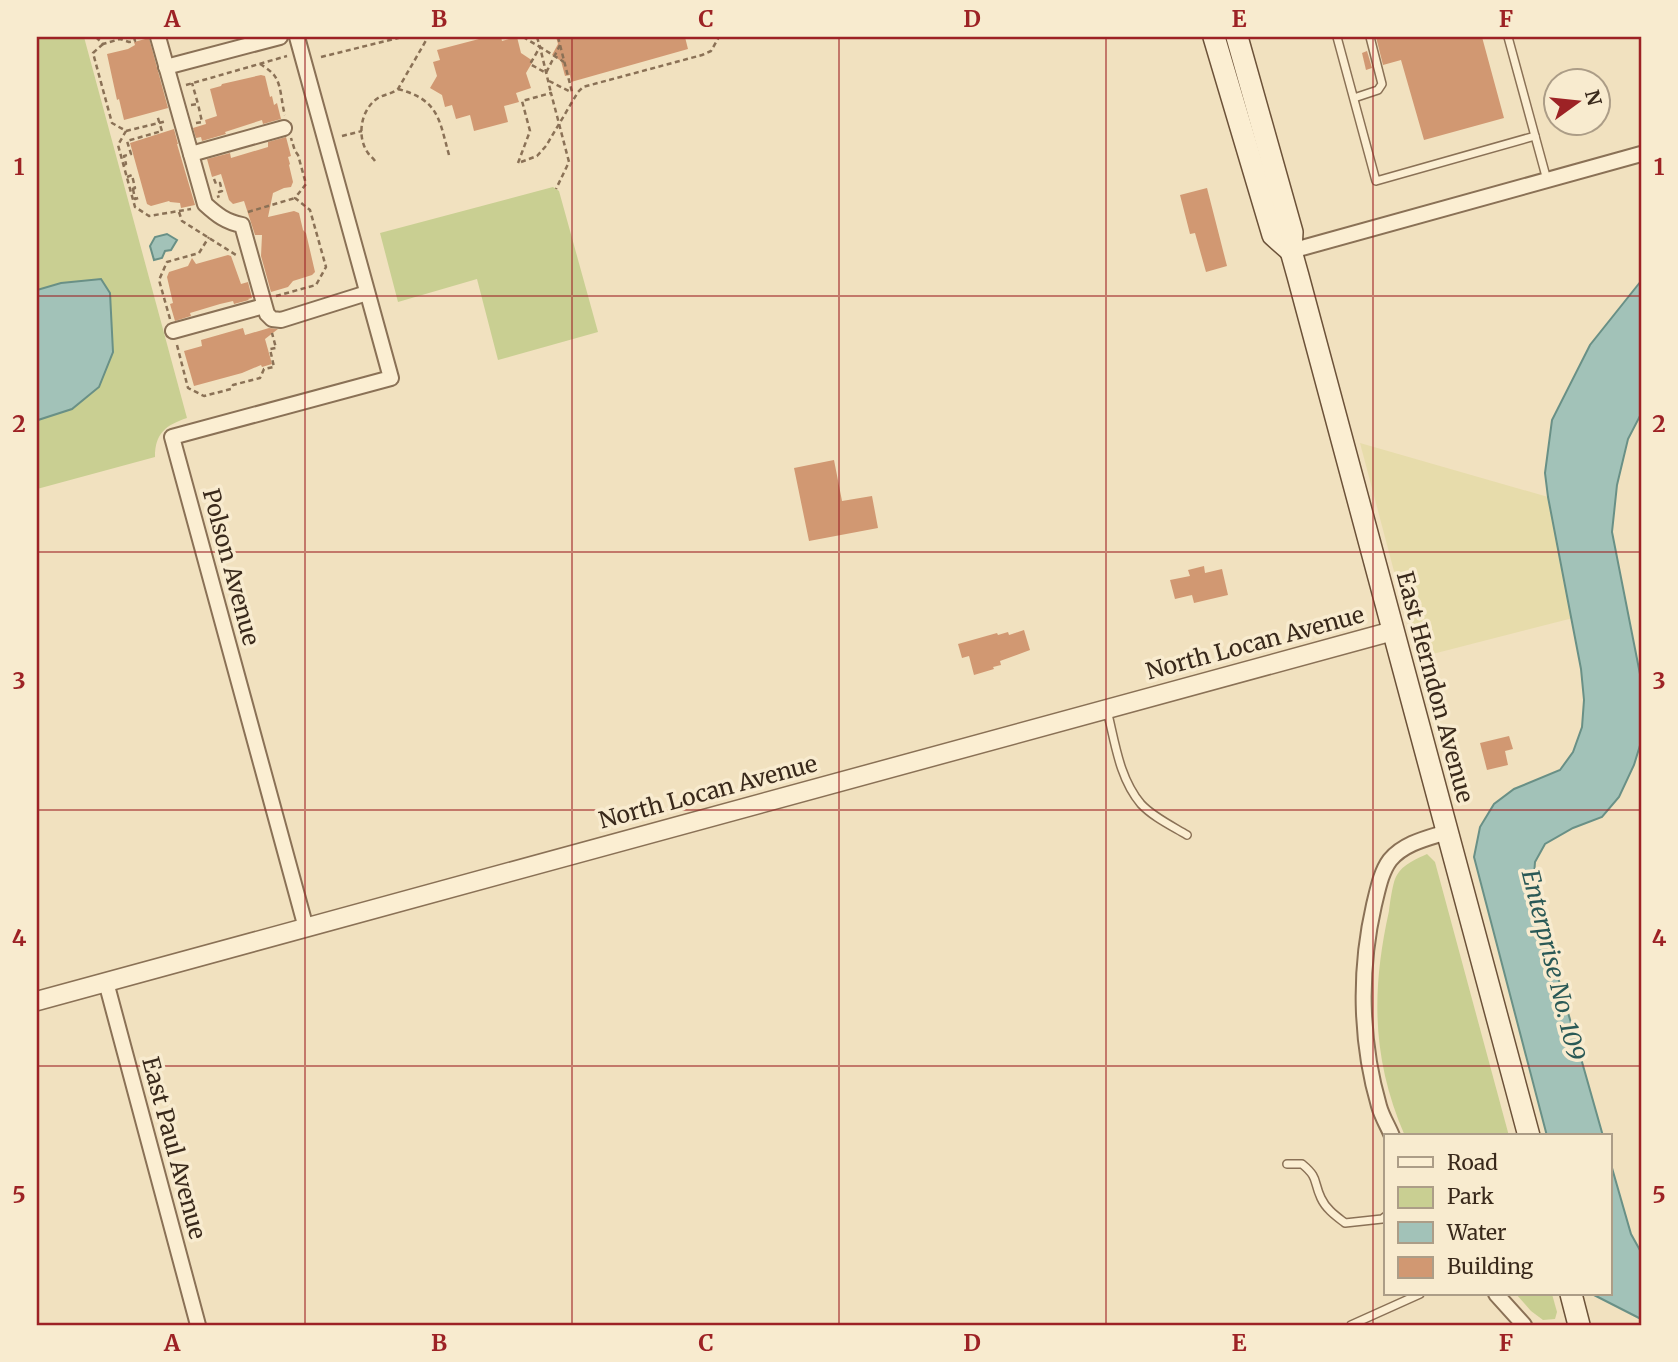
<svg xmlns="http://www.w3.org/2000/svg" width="1678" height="1362" viewBox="0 0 1678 1362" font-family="Merriweather,serif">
<rect width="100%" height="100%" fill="#f1e1bf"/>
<!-- farmland -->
<polygon fill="#e7dcab" points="1360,443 1548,497 1573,618 1417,658"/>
<!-- green -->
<g fill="#c9cf92">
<path d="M37 37H84L187 418C166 425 155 433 155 457L37 489Z"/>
<polygon points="553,187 559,191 598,332 498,360 477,279 398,302 380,233"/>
<path d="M1427 854 1435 862 1509 1136H1405C1372 1060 1371 992 1389 911 1390 903 1393 880 1397 875 1402 865 1418 858 1427 854Z"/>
<polygon points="1516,1294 1552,1294 1557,1312 1555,1319 1543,1320 1531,1311"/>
</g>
<!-- water -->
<g fill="#a2c2b8" stroke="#699086" stroke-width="2">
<polygon points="167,234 177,240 171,250 165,251 162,258 154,260 150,246 155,237"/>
<polygon points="101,279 110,293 113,352 99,387 72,409 38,420 37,419 37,290 61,283"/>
<polygon points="1641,281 1641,414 1628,439 1617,485 1612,532 1641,679 1641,742 1634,765 1619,797 1602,817 1573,828 1545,844 1535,862 1533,889 1603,1136 1547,1136 1474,857 1480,827 1494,804 1514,789 1560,770 1573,752 1582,727 1584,700 1581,669 1548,497 1545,473 1552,420 1590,345"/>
<polygon points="1610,1161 1631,1234 1641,1252 1641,1319 1592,1294 1610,1294"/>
</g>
<!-- building -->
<g fill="#d19872">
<polygon points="480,37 501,37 502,41 517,37 521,53 533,61 526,73 531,88 516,93 519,102 504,106 508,122 474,131 470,115 456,119 452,105 445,107 442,95 430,88 437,76 433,62 440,60 437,50 479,39"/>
<polygon points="556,37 685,37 688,49 571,82 570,75 565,76 561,61 552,55 558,44"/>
<polygon points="1376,37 1482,37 1504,118 1424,140 1401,60 1383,65"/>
<polygon points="149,38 168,108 124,120 119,99 117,100 107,54 128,49 135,45 134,42"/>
<polygon points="1367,51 1372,68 1366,70 1362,53"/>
<polygon points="261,75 265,76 270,97 272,96 274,105 277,103 281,119 263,124 262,120 225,132 226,134 202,141 201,137 196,138 193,128 206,124 205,120 217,116 210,89 221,86 222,84"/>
<polygon points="174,129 178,144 177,144 195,205 181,208 180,203 170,202 169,201 151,206 147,204 130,143"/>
<polygon points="286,137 291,156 288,157 290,164 289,165 293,182 291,187 284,188 273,193 268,217 294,211 299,213 303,230 306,233 315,272 312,275 293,281 288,287 271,292 261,256 262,235 255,235 244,201 233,204 229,200 221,174 212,177 207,159 230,153 231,158 268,147 268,142"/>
<polygon points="1207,188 1227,266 1206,272 1195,233 1190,234 1180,195"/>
<polygon points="228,255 231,256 241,284 248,282 252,298 248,299 249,300 234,304 233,301 220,304 190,313 191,316 175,321 170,304 173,303 167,277 169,272 188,266 192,258 196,264"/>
<polygon points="243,328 245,335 269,328 278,329 265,339 272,364 262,367 261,365 242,373 194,386 184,351 202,346 201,340"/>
<polygon points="834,460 842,501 872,496 878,528 809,541 794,468"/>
<polygon points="1204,566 1205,573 1222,569 1228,595 1194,603 1192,595 1175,599 1170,580 1190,576 1188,570"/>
<polygon points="1024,630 1030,650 1000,661 1001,665 993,667 994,669 974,675 969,656 962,658 958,644 997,633 998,635 1008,632 1009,635"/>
<polygon points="1509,736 1513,749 1505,751 1508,765 1487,770 1480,743"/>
</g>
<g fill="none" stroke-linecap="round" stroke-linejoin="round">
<defs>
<g id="service">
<polyline points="1337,37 1376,181 1535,136"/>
<polyline points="1508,37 1547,180"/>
<polyline points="1354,98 1378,90 1382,84 1370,37"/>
<path d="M1107 710C1115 742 1119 778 1141 804 1153 817 1172 826 1187 835"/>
<path d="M1287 1164H1302C1319 1178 1313 1181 1321 1198 1326 1209 1336 1216 1345 1223L1382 1219 1386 1216"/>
<polyline points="1351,1325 1420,1294"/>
</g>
<g id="minor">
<path d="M158 37 205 204C217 215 226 222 242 225L267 314 272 319 281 320 367 293"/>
<polyline points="297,37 391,378 172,437 306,928"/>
<polyline points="166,67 280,37"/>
<polyline points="191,154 284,128"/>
<polyline points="1291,251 1641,154"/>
<polyline points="173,331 264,306"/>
<polyline points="106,982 198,1325"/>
<path d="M1392 1136C1388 1126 1382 1117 1379 1106 1360 1041 1359 970 1374 905 1378 889 1381 872 1390 860 1404 843 1428 838 1447 832"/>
<polyline points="1496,1294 1524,1325"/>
</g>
<polyline id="tertiary" points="37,1001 1393,631"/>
<g id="secondary">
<polyline points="1214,37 1273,235 1291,251"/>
<polyline points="1237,37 1292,232 1291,251 1298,276 1529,1136"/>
<polyline points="1571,1294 1579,1325"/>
</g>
</defs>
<!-- service casing -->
<use href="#service" stroke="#8a7156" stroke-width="10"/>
<!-- minor casing -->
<use href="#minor" stroke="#8a7156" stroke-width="18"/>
<!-- tertiary casing -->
<use href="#tertiary" stroke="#8a7156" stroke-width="21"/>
<!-- secondary casing -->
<use href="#secondary" stroke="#6c5239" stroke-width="24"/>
<!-- path -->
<g stroke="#8a7156" stroke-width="2.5" stroke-dasharray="5 3.5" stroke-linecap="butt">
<polyline points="96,37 103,44 120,39 129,42 135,41 134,37"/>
<polyline points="523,37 540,47 551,93"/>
<polyline points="537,37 540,47"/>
<polyline points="558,37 572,92"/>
<polyline points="103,44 93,53 112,123 126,131 118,145 135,207 149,216 191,209"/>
<polyline points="560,45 546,73 530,64 540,47 564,62"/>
<polyline points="321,57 402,37"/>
<path d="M260 64C265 67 271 71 274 75 282 85 281 103 285 115"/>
<polyline points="549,81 571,92"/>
<polyline points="186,85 287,56"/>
<path d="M398 89C439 100 439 119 449 155"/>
<polyline points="191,105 198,104 192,83"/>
<polyline points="196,123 202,122 198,104"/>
<polyline points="126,131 167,121"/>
<polyline points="342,136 362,131"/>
<path d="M375 161C373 158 370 156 368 153 356 136 361 109 378 98 385 94 392 94 398 89L428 37"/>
<polyline points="521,162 537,156 546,146 578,92 583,87 702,55 711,51 719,37"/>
<polyline points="518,163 530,131 522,101 551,93 569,162 556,189"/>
<polyline points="124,165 126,164 124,156 131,154 127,141 162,131 157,115"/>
<polyline points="127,177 132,175 135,188 130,190"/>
<polyline points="214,179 216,184 220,183 222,191 219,192 220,196 217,197"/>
<polyline points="133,189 135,199 141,197"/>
<polyline points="179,212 182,221 236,255"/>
<polyline points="248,212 295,198"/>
<polyline points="276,296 316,285 326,267 310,210 295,198 306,184 298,155 295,151 291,138"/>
<polyline points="170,319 159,280 167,262 199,253 209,237"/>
<polyline points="177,345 188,388 204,396 231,389 233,385 260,378 264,369 274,367 270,349 276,348 272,333"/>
</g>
<!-- service -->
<use href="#service" stroke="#fbeed2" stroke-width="7"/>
<!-- minor -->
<use href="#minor" stroke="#fbeed2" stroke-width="14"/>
<!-- tertiary -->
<use href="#tertiary" stroke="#fbeed2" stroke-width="18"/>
<!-- secondary -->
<use href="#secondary" stroke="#fbeed2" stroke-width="21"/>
</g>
<!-- grid -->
<path fill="none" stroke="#9d2225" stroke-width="2" stroke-opacity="0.55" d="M305 37V1325M572 37V1325M839 37V1325M1106 37V1325M1373 37V1325M37 296H1641M37 552H1641M37 810H1641M37 1066H1641"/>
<g text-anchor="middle" stroke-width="7" stroke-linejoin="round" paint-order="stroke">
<!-- street labels -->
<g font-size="23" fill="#39291b" stroke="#f8ebcf">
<text transform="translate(231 567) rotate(75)" y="8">Polson Avenue</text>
<text transform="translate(1255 643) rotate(-15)" y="8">North Locan Avenue</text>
<text transform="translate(1435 687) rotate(75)" y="8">East Herndon Avenue</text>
<text transform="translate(708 792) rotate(-15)" y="8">North Locan Avenue</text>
<text transform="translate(174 1148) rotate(75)" y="8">East Paul Avenue</text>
</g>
<!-- water labels -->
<g font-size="24" font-style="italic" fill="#2a5956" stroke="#f8ebcf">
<text transform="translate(1553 965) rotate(76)" y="8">Enterprise No. 109</text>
</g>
</g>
<!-- border -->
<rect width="1678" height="1362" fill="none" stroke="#f8ebcf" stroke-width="77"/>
<!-- legend -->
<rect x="1384" y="1134" width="228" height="161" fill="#f8ebcf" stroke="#ac9d87" stroke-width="2"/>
<rect x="1398" y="1157" width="35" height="10" fill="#fbeed2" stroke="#ac9d87" stroke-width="2"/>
<text x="1447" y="1170" font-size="21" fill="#39291b">Road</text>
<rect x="1398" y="1187" width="35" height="21" fill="#c9cf92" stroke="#ac9d87" stroke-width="2"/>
<text x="1447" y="1204" font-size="21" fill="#39291b">Park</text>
<rect x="1398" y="1222" width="35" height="21" fill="#a2c2b8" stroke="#ac9d87" stroke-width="2"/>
<text x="1447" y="1240" font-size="21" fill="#39291b">Water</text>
<rect x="1398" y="1257" width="35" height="21" fill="#d19872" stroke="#ac9d87" stroke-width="2"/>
<text x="1447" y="1274" font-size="21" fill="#39291b">Building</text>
<!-- north arrow -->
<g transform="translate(1577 102) rotate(75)"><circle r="33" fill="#f8ebcf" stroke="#ac9d87" stroke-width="2"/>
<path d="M0-5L12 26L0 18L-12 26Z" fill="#9d2225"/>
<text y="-10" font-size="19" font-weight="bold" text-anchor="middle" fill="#39291b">N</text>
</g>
<rect x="38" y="38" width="1602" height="1286" fill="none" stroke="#9d2225" stroke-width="2.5"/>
<g font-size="23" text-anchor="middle" font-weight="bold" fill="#9d2225">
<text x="172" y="27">A</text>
<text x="439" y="27">B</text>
<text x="706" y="27">C</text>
<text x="972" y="27">D</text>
<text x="1239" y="27">E</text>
<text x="1506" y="27">F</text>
<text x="19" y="175">1</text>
<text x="1659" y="175">1</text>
<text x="19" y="432">2</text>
<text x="1659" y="432">2</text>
<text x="19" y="689">3</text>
<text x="1659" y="689">3</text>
<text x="19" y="946">4</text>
<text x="1659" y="946">4</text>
<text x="19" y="1203">5</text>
<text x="1659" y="1203">5</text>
<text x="172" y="1351">A</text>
<text x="439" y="1351">B</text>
<text x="706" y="1351">C</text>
<text x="972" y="1351">D</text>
<text x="1239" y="1351">E</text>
<text x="1506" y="1351">F</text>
</g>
</svg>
